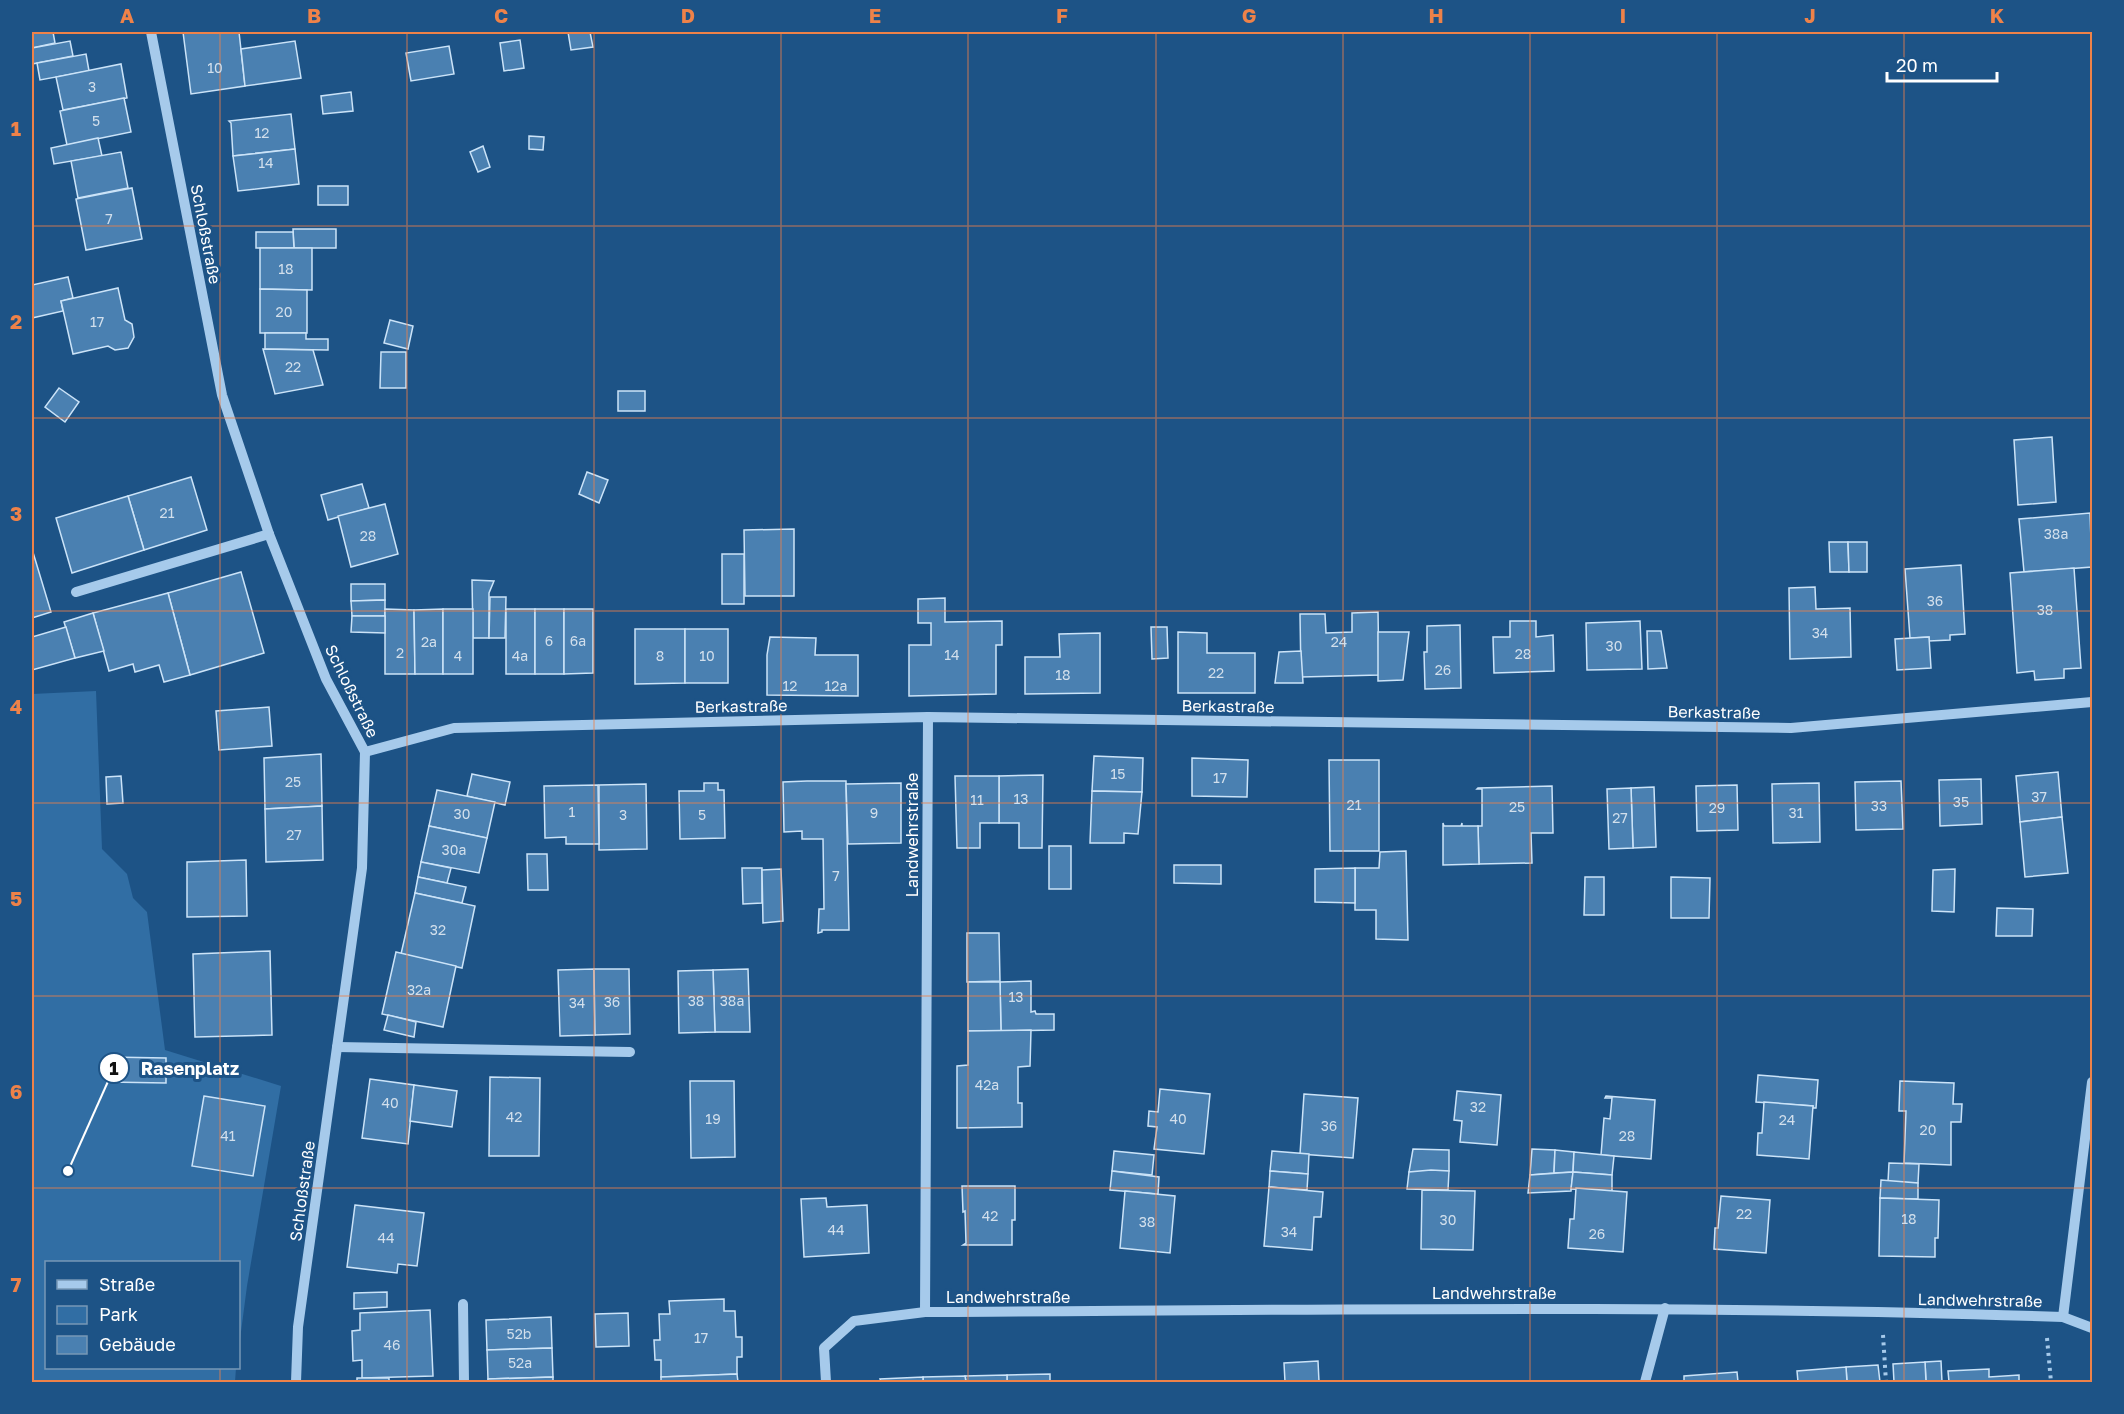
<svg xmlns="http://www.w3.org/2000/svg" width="2124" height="1414" viewBox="0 0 2124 1414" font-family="'Golos Text',sans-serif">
<rect width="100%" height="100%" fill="#1d5386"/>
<!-- green -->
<polygon fill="#316ea4" points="96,691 102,849 127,874 133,898 147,912 165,1050 281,1086 247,1286 239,1347 238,1262 46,1262 46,1368 236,1368 235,1382 32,1382 32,694"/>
<!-- building -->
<g fill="#4a80b1" stroke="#cbe3f8" stroke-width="1.5">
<polygon points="32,32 53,32 55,43 32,48"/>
<polygon points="183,32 239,32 245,86 191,94"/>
<polygon points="568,32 590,32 593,47 571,50"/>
<polygon points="520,40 524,68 504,71 500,43"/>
<polygon points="70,41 73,56 32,64 32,48"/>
<polygon points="295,41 301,78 245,86 241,49"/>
<polygon points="449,46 454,74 411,81 406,53"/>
<polygon points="86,54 89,71 40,80 37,63"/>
<polygon points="121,64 127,98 63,110 56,77"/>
<polygon points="351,92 353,111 323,114 321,96"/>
<polygon points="124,98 131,132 67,145 60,111"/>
<polygon points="291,114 295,149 233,156 231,123 229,121"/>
<polygon points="529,136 544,137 543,150 529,149"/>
<polygon points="98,138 102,156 54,164 51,148"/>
<polygon points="483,146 490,167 478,172 470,152"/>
<polygon points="295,149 299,184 238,191 233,156"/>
<polygon points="121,152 128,188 78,198 71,161"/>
<rect x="318" y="186" width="30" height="19"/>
<polygon points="132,188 142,239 86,250 76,199"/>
<polygon points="293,229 336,229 336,248 294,248"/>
<polygon points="256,232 293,232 294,248 256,248"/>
<polygon points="260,248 312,248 312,290 260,289"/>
<polygon points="68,277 73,298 61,301 63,311 32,318 32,285"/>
<polygon points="118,288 125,320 132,324 134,337 128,348 115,350 108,346 73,354 61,301"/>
<polygon points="260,289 307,290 307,333 260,333"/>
<polygon points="390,320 413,326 408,349 384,343"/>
<polygon points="265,333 306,333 306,339 328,339 328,350 265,349"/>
<polygon points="263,349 313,350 323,385 275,394"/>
<polygon points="381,352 406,352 406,388 380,388"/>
<polygon points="59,388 79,402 65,422 45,407"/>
<rect x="618" y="391" width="27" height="20"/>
<polygon points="2052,437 2056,502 2018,505 2014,440"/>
<polygon points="587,472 608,480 599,503 579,494"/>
<polygon points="191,477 207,530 144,550 128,496"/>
<polygon points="362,484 369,508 328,520 321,495"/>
<polygon points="128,496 144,550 72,573 56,518"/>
<polygon points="385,504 398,554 351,567 338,516"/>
<polygon points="2090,513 2092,567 2024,572 2019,519"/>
<polygon points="794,529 794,596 745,596 744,530"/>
<polygon points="1829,542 1848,542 1849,572 1830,572"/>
<polygon points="1848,542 1867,542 1867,572 1849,572"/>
<polygon points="32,549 51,612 32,618"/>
<rect x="722" y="554" width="22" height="50"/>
<polygon points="1961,565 1965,634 1950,635 1950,640 1929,641 1929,637 1910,638 1905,569"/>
<polygon points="2074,568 2081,668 2064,669 2064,678 2035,680 2034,671 2017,673 2010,573"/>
<polygon points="241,572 264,653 190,675 168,593"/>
<polygon points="472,580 494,581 489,593 489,638 473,638"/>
<polygon points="351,584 385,584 385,600 351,601"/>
<polygon points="1815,587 1816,609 1850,608 1851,657 1790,659 1789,588"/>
<polygon points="168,593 190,675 164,682 159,665 135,672 133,664 109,671 93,613"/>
<polygon points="490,597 506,597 505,638 489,638"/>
<polygon points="945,598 945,622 1002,621 1002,645 996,645 996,694 909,696 909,645 931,645 931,623 918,623 918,599"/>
<polygon points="385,600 385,616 352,616 351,601"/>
<polygon points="385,609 414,610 415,674 385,674"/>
<polygon points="443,609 443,674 415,674 414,610"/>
<rect x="443" y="609" width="30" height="65"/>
<rect x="506" y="609" width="29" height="65"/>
<rect x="535" y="609" width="29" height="65"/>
<polygon points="564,609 593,609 593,673 564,674"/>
<polygon points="1378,612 1379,675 1301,677 1300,614 1325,614 1326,633 1352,632 1352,613"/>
<polygon points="93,613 104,651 75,658 64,622"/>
<polygon points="352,616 385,616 385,633 351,632"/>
<polygon points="1510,621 1536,621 1536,637 1553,635 1554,671 1494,673 1493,637 1510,637"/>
<polygon points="1640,621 1642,669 1587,670 1586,623"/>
<polygon points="1460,625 1461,688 1425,689 1424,652 1427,652 1427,626"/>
<polygon points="66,627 75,658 32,670 32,637"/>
<polygon points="1151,627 1167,627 1168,658 1152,659"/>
<polygon points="635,629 685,629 685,683 635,684"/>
<rect x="685" y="629" width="43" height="54"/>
<polygon points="1647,631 1661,631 1667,668 1648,669"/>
<polygon points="1178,632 1207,633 1207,653 1255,653 1255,693 1178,693"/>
<polygon points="1378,632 1409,632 1403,680 1378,681"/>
<polygon points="1100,633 1100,693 1025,694 1025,657 1060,657 1059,634"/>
<polygon points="770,637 816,638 815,655 858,655 858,696 767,695 767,655"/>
<polygon points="1929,637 1931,668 1897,670 1895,639"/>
<polygon points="1301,651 1303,683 1275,683 1279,652"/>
<polygon points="269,707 272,746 219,750 216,711"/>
<polygon points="321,754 322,806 265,809 264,758"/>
<polygon points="1094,756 1143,758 1142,792 1092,791"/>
<polygon points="1192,758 1248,760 1247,797 1192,796"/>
<polygon points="1329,760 1379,760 1379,851 1330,851"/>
<polygon points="2058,772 2062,817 2020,822 2016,776"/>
<polygon points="472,774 510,782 505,805 467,796"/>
<polygon points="1043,775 1042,848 1019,848 1019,823 999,823 999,776"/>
<polygon points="121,776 123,803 107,804 106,777"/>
<polygon points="955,776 999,776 999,823 980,823 980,848 957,848"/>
<polygon points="1981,779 1982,824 1940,826 1939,780"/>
<polygon points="807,781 846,781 849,930 822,930 822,932 818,933 819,909 824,909 823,839 802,839 802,831 784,832 783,782"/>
<polygon points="1901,781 1903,829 1856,830 1855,782"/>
<polygon points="704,783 718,783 718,790 724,790 725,838 680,839 679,791 704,791"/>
<polygon points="901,783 901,843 848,844 846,784"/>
<polygon points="1819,783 1820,842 1773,843 1772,784"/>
<polygon points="646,784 647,849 599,850 599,785"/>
<polygon points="598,785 599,844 566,844 566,837 545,838 544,786"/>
<polygon points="1737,785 1738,830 1697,831 1696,786"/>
<polygon points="1552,786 1553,833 1531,833 1532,863 1479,864 1478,826 1482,826 1482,789 1477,789 1478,788"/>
<polygon points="1654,787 1656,847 1633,848 1631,788"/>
<polygon points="1631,788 1633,848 1609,849 1607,789"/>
<polygon points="437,790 495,802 487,838 429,826"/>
<polygon points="1092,791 1142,792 1138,834 1124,833 1124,843 1090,843"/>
<polygon points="322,806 323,860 266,862 265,809"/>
<polygon points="2062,817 2068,873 2025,877 2020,822"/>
<polygon points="1443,823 1444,826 1461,826 1462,823 1462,826 1478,826 1479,864 1443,865"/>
<polygon points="429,826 487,838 479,873 421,862"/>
<rect x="1049" y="846" width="22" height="43"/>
<polygon points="1406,851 1408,940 1376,939 1376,910 1355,910 1355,868 1379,868 1380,852"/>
<polygon points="527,854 547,854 548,890 528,890"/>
<polygon points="246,860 247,916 187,917 187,862"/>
<polygon points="421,862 451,868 447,883 418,877"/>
<polygon points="1174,865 1221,865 1221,884 1174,883"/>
<polygon points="742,868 762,868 762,903 743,904"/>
<polygon points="1355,868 1355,903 1315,902 1315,869"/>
<polygon points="781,869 783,921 763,923 762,870"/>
<polygon points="1955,869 1954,912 1932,911 1933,870"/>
<polygon points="418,877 466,887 462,903 415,893"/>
<polygon points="1585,877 1604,877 1604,915 1584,915"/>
<polygon points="1671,877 1710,878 1709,918 1671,918"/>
<polygon points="415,893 475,906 462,968 401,954"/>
<polygon points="1997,908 2033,909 2032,936 1996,936"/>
<polygon points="967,933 999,933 1000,981 967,982"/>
<polygon points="270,951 272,1035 195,1037 193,954"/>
<polygon points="396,952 456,966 443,1027 382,1014"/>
<polygon points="594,969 595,1035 560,1036 558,970"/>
<polygon points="594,969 629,969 630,1034 595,1035"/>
<polygon points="748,969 750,1032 715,1032 713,970"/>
<polygon points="713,970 715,1032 679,1033 678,971"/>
<polygon points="1031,981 1031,1012 1035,1011 1036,1014 1054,1014 1054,1030 1001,1031 1000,982"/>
<polygon points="968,982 1000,982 1001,1031 968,1031"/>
<polygon points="388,1015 416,1022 414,1037 384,1030"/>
<polygon points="1031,1030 1030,1066 1018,1067 1018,1103 1022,1103 1022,1127 957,1128 957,1066 968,1065 968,1031"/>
<polygon points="108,1057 166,1058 166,1083 108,1082"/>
<polygon points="1758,1075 1818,1080 1816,1108 1813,1108 1813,1106 1756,1102"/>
<polygon points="490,1077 540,1078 539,1156 489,1156"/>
<polygon points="370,1079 414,1085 408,1144 362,1138"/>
<polygon points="690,1081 734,1081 735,1157 691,1158"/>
<polygon points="1900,1081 1954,1083 1953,1104 1962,1104 1961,1122 1951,1122 1951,1165 1904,1163 1906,1111 1899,1111"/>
<polygon points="414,1085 457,1091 452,1127 410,1121"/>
<polygon points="1160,1089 1210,1094 1204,1154 1154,1149 1157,1127 1148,1126 1149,1111 1158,1112"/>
<polygon points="1457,1091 1501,1095 1497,1145 1460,1142 1462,1121 1454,1120"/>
<polygon points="1304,1094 1358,1098 1353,1158 1300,1154"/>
<polygon points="204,1096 265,1106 253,1176 192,1166"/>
<polygon points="1606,1096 1655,1100 1651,1159 1601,1155 1604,1118 1610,1119 1612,1098 1605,1098"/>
<polygon points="1764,1102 1813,1106 1809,1159 1757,1155 1758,1133 1762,1133"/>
<polygon points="1413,1149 1449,1150 1449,1171 1409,1172"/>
<polygon points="1532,1149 1555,1150 1554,1173 1530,1175"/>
<polygon points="1555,1150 1574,1152 1573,1172 1554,1173"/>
<polygon points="1114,1151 1154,1155 1152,1175 1112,1171"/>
<polygon points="1272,1151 1309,1154 1308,1174 1270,1171"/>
<polygon points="1574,1152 1614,1156 1612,1175 1573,1172"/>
<polygon points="1889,1163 1919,1164 1918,1183 1888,1182"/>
<polygon points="1431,1170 1449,1171 1448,1190 1407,1189 1409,1172"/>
<polygon points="1112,1171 1159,1177 1158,1194 1110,1190"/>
<polygon points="1270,1171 1308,1174 1307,1190 1269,1187"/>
<polygon points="1573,1172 1571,1191 1528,1193 1530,1175"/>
<polygon points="1573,1172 1612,1175 1612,1191 1571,1189"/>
<polygon points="1881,1180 1918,1183 1918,1199 1880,1198"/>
<polygon points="962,1186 1015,1186 1015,1220 1012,1220 1012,1245 963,1245 966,1243 965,1211 963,1212"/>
<polygon points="1269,1187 1323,1192 1321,1217 1314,1217 1312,1250 1264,1246"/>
<polygon points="1576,1188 1627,1192 1623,1252 1568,1248 1570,1219 1574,1219"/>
<polygon points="1422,1190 1475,1191 1473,1250 1421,1249"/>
<polygon points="1125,1191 1175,1196 1170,1253 1120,1248"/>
<polygon points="1721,1196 1770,1200 1766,1253 1714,1249 1715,1228 1718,1228"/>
<polygon points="826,1198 827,1207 867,1205 869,1253 804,1257 801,1199"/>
<polygon points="1880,1198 1939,1200 1938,1238 1935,1238 1935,1257 1879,1256"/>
<polygon points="355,1205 424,1213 417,1266 398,1264 397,1273 347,1267"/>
<polygon points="387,1292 387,1307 354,1309 354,1293"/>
<polygon points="724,1299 724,1311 735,1311 736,1337 742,1337 742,1357 737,1357 737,1374 661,1377 661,1360 655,1360 654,1340 660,1340 659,1314 670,1314 669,1301"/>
<polygon points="430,1310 433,1376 362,1378 362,1360 353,1361 352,1331 360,1330 360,1313"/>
<polygon points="628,1313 629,1346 596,1347 595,1314"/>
<polygon points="551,1317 552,1348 487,1350 486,1320"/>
<polygon points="552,1348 553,1377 488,1379 487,1350"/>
<polygon points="1318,1361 1319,1382 1285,1382 1284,1363"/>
<polygon points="1941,1361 1942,1382 1926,1382 1925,1362"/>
<polygon points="1925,1362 1926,1382 1894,1382 1893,1364"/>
<polygon points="1878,1365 1880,1382 1847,1382 1846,1367"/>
<polygon points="1846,1367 1847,1382 1798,1382 1797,1371"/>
<polygon points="1989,1369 1989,1377 2019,1375 2019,1382 1949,1382 1948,1371"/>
<polygon points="1737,1372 1738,1382 1684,1382 1684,1376"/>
<polygon points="737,1374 738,1382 661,1382 661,1377"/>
<polygon points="1050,1374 1050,1382 1007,1382 1007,1375"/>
<polygon points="1007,1375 1007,1382 966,1382 965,1376"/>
<polygon points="965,1376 966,1382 923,1382 923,1377"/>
<polygon points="553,1377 553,1382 488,1382 488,1379"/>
<polygon points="923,1377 923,1382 881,1382 880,1379"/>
<rect x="357" y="1378" width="32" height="4"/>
</g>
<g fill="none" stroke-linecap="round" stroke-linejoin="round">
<!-- path -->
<g stroke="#a6caeb" stroke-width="4" stroke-dasharray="3 4.5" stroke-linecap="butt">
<polyline points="1883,1335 1886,1382"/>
<polyline points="2047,1338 2051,1382"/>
</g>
<!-- minor -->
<g stroke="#a6caeb" stroke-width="10">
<polyline points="151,32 222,395 269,534 326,679 365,752 362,868 298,1327 296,1382"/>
<polyline points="76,592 269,534"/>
<polyline points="365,752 454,728 928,717 1791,728 2092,702"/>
<polyline points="337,1047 630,1052"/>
<polyline points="463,1304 464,1382"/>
<polyline points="925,1312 928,717"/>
<polyline points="2063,1317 2092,1082"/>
<path d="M826 1382 824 1348 854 1321 925 1312C1304 1310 1684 1304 2063 1317L2092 1328"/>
<polyline points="1645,1382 1665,1308"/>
</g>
</g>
<!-- grid -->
<path fill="none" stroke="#ee8249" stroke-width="1.5" stroke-opacity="0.55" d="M220 32V1262M407 32V1382M594 32V1382M781 32V1382M968 32V1382M1156 32V1382M1343 32V1382M1530 32V1382M1717 32V1382M1904 32V1382M32 226H2092M32 418H2092M32 611H2092M32 803H2092M32 996H2092M32 1188H2092M220 1368V1382"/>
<g text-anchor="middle" stroke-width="6" stroke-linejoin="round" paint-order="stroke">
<!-- number labels -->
<g font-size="14" fill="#d2dfec">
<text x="215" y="73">10</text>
<text x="92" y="92">3</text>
<text x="96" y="126">5</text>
<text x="262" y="138">12</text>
<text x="266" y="168">14</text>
<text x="109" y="224">7</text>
<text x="286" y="274">18</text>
<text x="284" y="317">20</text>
<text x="97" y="327">17</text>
<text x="293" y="372">22</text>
<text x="167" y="518">21</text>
<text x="2056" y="539">38a</text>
<text x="368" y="541">28</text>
<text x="1935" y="606">36</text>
<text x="2045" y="615">38</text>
<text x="1820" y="638">34</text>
<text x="549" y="646">6</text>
<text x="578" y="646">6a</text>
<text x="429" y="647">2a</text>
<text x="1339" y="647">24</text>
<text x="1614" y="651">30</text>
<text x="400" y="658">2</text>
<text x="1523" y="659">28</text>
<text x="952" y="660">14</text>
<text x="458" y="661">4</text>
<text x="520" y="661">4a</text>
<text x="660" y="661">8</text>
<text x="707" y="661">10</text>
<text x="1443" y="675">26</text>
<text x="1216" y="678">22</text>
<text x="1063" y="680">18</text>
<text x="790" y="691">12</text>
<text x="836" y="691">12a</text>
<text x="1118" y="779">15</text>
<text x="1220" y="783">17</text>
<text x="293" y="787">25</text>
<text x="2039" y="802">37</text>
<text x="1021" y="804">13</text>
<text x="977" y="805">11</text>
<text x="1961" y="807">35</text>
<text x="1354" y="810">21</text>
<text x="1879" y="811">33</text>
<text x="1517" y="812">25</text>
<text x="1717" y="813">29</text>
<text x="572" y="817">1</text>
<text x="874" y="818">9</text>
<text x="1796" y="818">31</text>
<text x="462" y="819">30</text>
<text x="623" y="820">3</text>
<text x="702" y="820">5</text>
<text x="1620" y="823">27</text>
<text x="294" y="840">27</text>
<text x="454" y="855">30a</text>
<text x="836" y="881">7</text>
<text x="438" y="935">32</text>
<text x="419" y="995">32a</text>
<text x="1016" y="1002">13</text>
<text x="696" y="1006">38</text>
<text x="732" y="1006">38a</text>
<text x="612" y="1007">36</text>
<text x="577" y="1008">34</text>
<text x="987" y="1090">42a</text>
<text x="390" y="1108">40</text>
<text x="1478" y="1112">32</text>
<text x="514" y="1122">42</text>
<text x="713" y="1124">19</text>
<text x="1178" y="1124">40</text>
<text x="1787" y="1125">24</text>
<text x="1329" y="1131">36</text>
<text x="1928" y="1135">20</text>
<text x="228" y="1141">41</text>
<text x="1627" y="1141">28</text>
<text x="1744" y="1219">22</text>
<text x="990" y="1221">42</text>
<text x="1909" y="1224">18</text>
<text x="1448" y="1225">30</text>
<text x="1147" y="1227">38</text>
<text x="836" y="1235">44</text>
<text x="1289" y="1237">34</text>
<text x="1597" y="1239">26</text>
<text x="386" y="1243">44</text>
<text x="519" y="1339">52b</text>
<text x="701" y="1343">17</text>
<text x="392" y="1350">46</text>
<text x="520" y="1368">52a</text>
</g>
<!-- street labels -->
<g font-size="16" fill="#fff" stroke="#1d5386">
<text transform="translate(206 234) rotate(79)" y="6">Schloßstraße</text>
<text transform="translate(352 691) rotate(64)" y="6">Schloßstraße</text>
<text transform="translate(741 706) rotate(-1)" y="6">Berkastraße</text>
<text transform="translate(1228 706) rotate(1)" y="6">Berkastraße</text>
<text transform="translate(1714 712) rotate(1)" y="6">Berkastraße</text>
<text transform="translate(912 835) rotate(-90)" y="6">Landwehrstraße</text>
<text transform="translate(302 1191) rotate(-82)" y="6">Schloßstraße</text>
<text x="1494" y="1299">Landwehrstraße</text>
<text x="1008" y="1303">Landwehrstraße</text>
<text transform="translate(1980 1300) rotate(1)" y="6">Landwehrstraße</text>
</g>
</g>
<!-- callouts -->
<path fill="none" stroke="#fff" stroke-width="2" d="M68 1171L114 1068"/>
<g fill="#fff" stroke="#1d5386" stroke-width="2">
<circle cx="68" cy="1171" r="6"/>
<circle cx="114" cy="1068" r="15"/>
</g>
<g font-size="18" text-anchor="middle" font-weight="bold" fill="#111">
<text x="114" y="1075">1</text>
</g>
<g font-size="18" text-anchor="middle" font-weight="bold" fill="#fff" stroke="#1d5386" stroke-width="6" stroke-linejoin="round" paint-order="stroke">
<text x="190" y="1075">Rasenplatz</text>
</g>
<!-- border -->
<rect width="2124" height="1414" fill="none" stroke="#1d5386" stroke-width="66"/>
<!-- legend -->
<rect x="45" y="1261" width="195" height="108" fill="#1d5386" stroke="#7798b6" stroke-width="1.5"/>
<rect x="57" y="1280" width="30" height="9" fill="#a6caeb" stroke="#7798b6" stroke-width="1.5"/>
<text x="99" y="1291" font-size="18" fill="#ffffff">Straße</text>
<rect x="57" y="1306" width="30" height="18" fill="#316ea4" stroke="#7798b6" stroke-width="1.5"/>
<text x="99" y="1321" font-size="18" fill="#ffffff">Park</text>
<rect x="57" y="1336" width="30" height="18" fill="#4a80b1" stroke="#7798b6" stroke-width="1.5"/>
<text x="99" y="1351" font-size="18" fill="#ffffff">Gebäude</text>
<!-- scale -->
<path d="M1887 72v9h110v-9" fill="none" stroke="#ffffff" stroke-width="3"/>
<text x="1896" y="72" font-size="18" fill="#ffffff" stroke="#1d5386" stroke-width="4.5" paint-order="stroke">20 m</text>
<rect x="33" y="33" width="2058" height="1348" fill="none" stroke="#ee8249" stroke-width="2"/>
<g font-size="20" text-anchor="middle" font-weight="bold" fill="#ee8249">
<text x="127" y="23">A</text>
<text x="314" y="23">B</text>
<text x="501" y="23">C</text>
<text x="688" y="23">D</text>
<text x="875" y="23">E</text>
<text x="1062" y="23">F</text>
<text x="1249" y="23">G</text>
<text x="1436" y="23">H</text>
<text x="1623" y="23">I</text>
<text x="1810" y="23">J</text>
<text x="1997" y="23">K</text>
<text x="16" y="136">1</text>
<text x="16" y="329">2</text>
<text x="16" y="521">3</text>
<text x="16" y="714">4</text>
<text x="16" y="906">5</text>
<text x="16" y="1099">6</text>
<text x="16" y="1292">7</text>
</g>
</svg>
